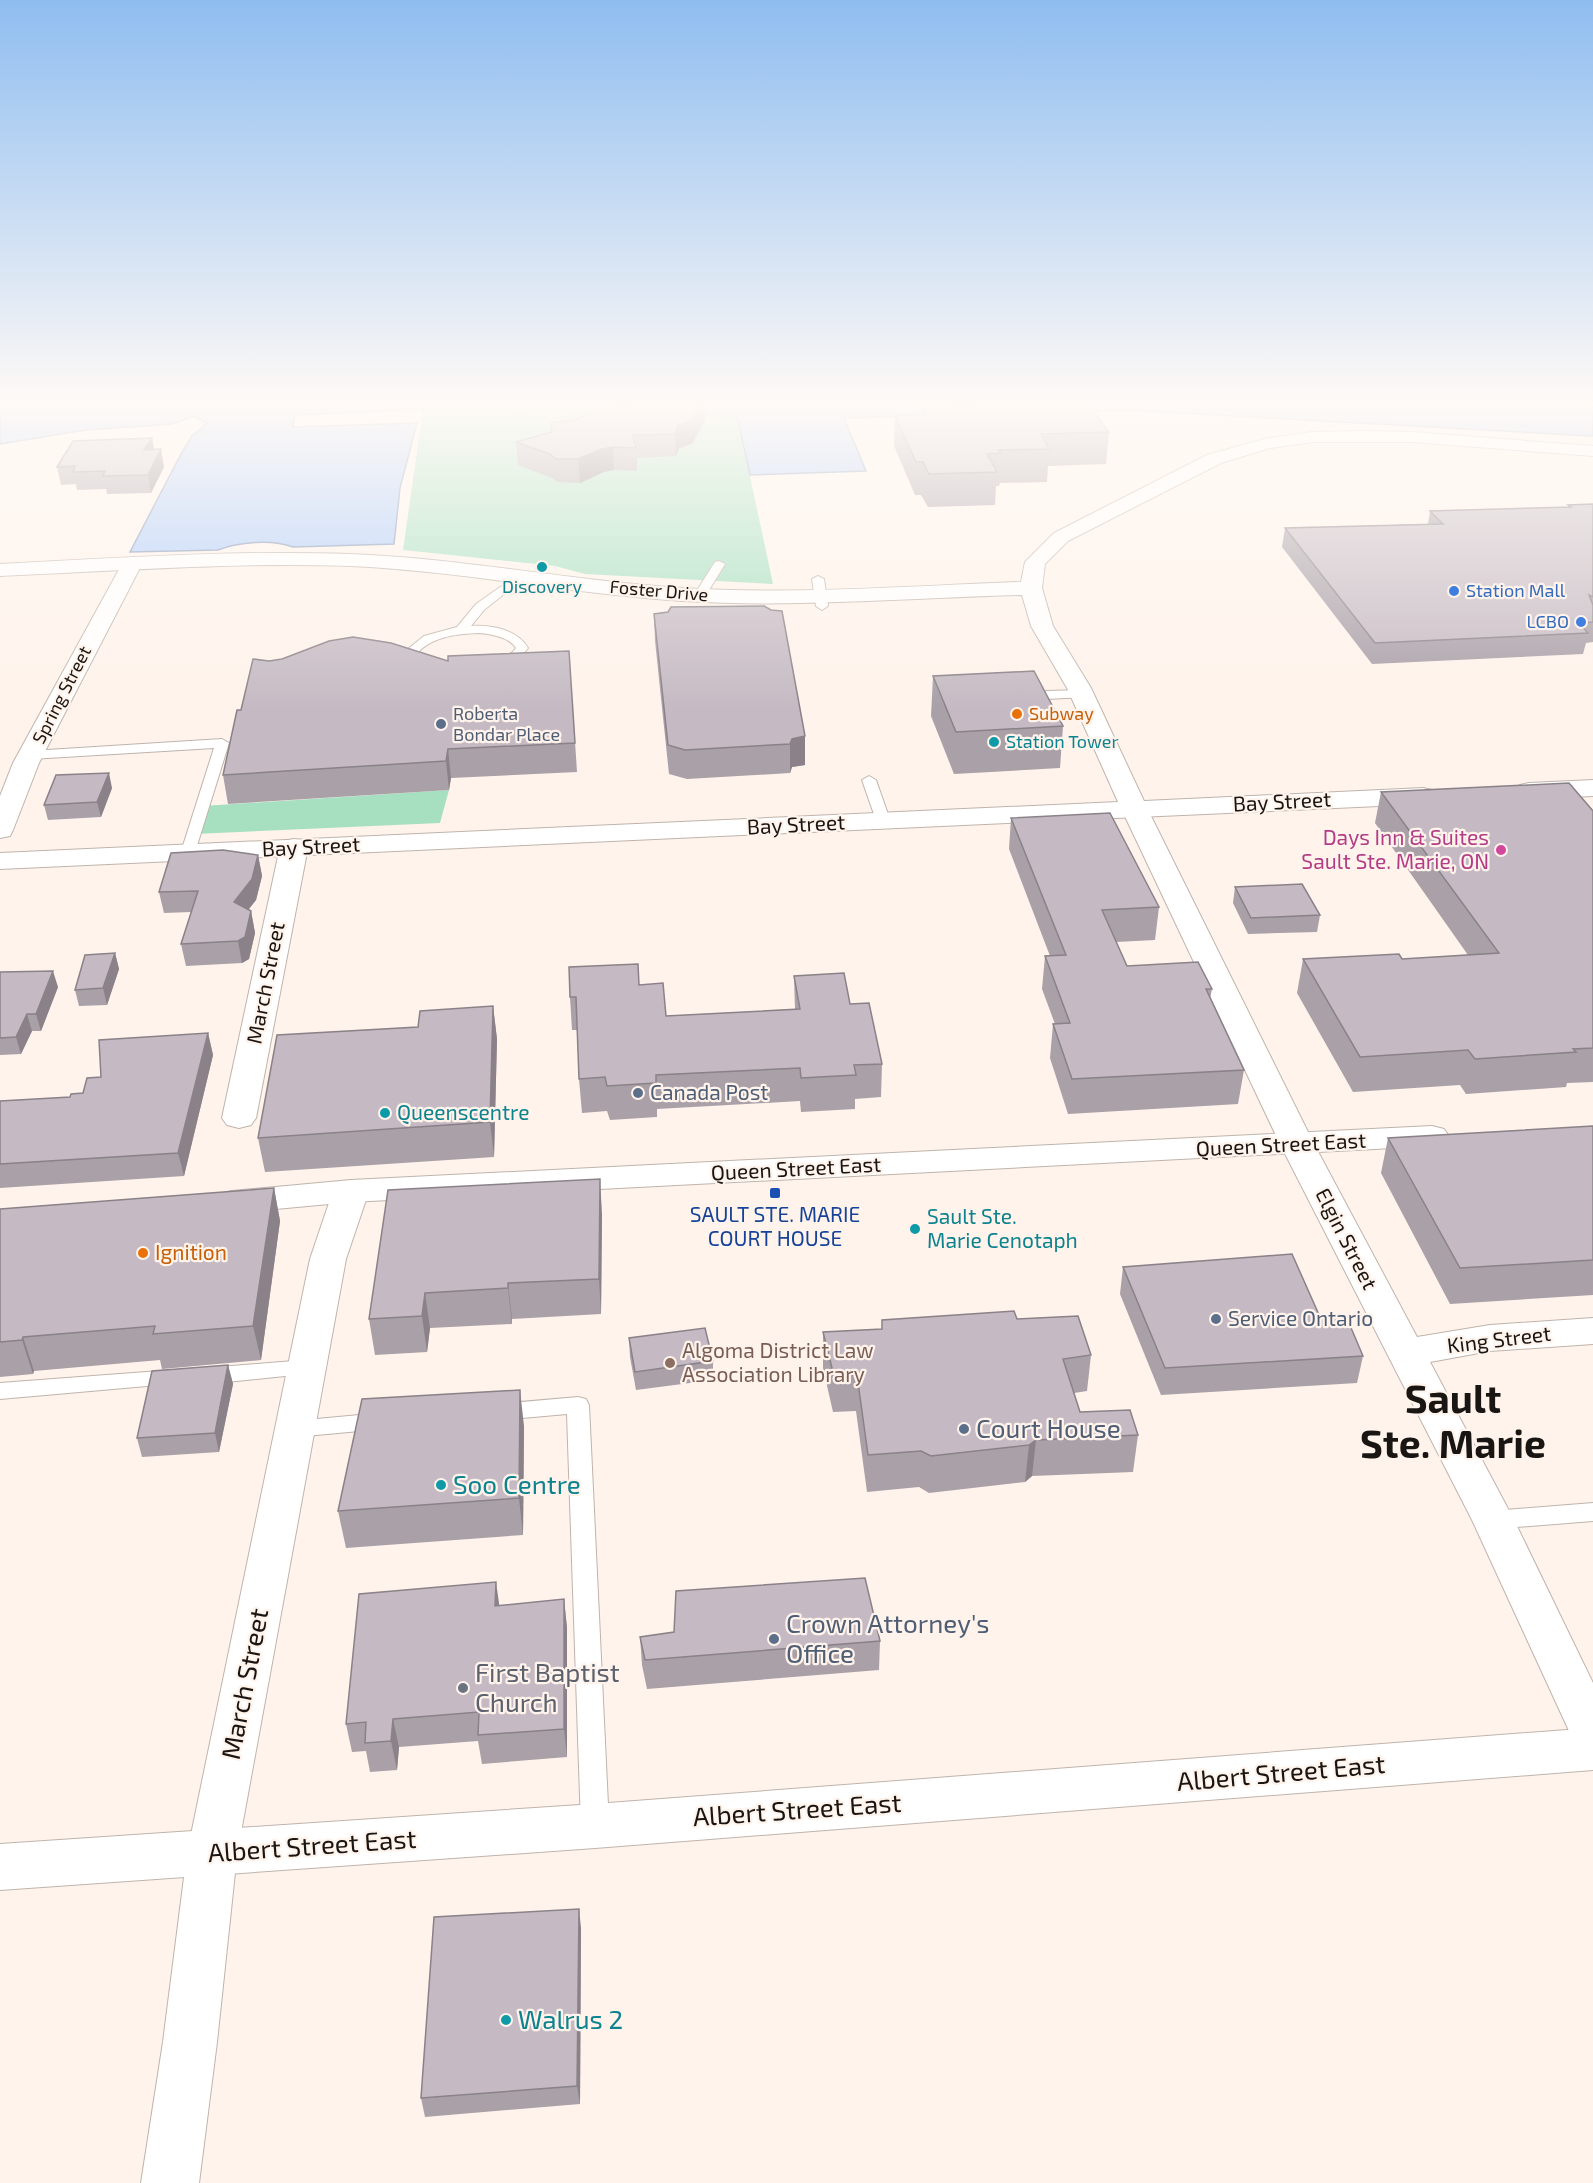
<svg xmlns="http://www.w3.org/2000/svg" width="1593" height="2183" viewBox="0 0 1593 2183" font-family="'Exo 2',sans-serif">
<rect width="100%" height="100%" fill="#fff3eb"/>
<!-- green -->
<g fill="#a6e0c0">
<polygon points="423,409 736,411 773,584 585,574 555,566 403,550"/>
<polygon points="449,790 440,823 194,834 203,806"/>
</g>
<!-- water -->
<path fill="#abcbfc" stroke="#7f94b6" stroke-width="1.5" d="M0 404H1593V436L1128 410 844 418 866 471 750 475 736 411 425 409 295 415 293 427 417 423 400 488 394 544 293 547C272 539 238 542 218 550L130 552 182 452 192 436 207 423 194 416 173 424 85 430 0 444Z"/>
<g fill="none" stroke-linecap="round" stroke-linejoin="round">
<defs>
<g id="lane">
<polygon points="719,561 725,564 706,595 704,597 696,597 694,595 715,562"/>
<path d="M519 574 523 575V579L484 610 471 626C491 625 517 629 528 648 503 683 440 688 409 659L408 649 424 636 457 627 476 604ZM479 633C491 634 509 637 516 648 496 675 444 678 419 655L420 650C437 636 457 634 479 633Z"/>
<polygon points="818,576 824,579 828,606 822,610 816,606 812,579"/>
<polygon points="1082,690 1087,691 1089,694 1087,697 1046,699 1039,695 1046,691"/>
<polygon points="222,739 229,743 195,852 188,856 181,852 214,748 31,759 24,755 31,751"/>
<polygon points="869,776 876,780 890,820 888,823 878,823 876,820 862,780"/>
<polygon points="306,1360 314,1363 317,1368 314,1373 207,1384 199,1381 196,1376 199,1371 207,1368"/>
<polygon points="173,1370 181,1373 184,1378 181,1383 0,1399 0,1383"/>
<polygon points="578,1397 586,1399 589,1405 609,1826 605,1835 595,1838 585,1835 581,1826 567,1414 498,1420 490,1418 487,1412 490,1406 498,1404"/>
<polygon points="381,1413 389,1415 392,1421 389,1427 381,1429 295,1437 287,1435 284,1429 287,1423 295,1421"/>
<polygon points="1593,1503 1593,1521 1493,1529 1485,1526 1481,1520 1485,1514 1493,1511"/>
</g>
<g id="street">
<polygon points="132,558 139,560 142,564 39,763 13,830 10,836 0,838 0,796 13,763 122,564 125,560"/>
<polygon points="1134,800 1143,802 1147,808 1314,1144 1417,1337 1490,1325 1593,1318 1593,1344 1490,1351 1430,1362 1514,1520 1593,1683 1593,1752 1576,1746 1472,1520 1280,1144 1121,808 1125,802"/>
<polygon points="294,839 304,841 308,847 256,1118 251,1125 239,1128 227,1125 222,1118 280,847 284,841"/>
<polygon points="351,1180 363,1183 369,1191 346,1259 237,1854 217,2042 199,2183 141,2183 163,2042 187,1854 310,1259 333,1191 339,1183"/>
</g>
<g id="secondary">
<path d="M1364 431 1412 432 1593 446V456L1412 442H1313L1270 448 1221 463 1068 541 1045 564 1042 588 1053 626 1091 688 1144 801 1423 788 1432 790 1436 796 1432 802 1423 804 0 869V853L1118 802 1067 688 1031 626 1022 595C909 598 795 608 683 601 571 594 461 571 350 566 233 562 116 571 0 576V564C116 558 233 550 350 554 461 558 571 581 682 588 795 595 909 586 1021 582L1025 562 1054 533 1207 455 1268 438 1313 432Z"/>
<polygon points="1593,780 1593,796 1529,799 1520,797 1516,791 1520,785 1529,783"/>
<polygon points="1432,1126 1444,1129 1449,1136 1444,1143 1432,1146 351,1202 232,1213 219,1210 214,1202 219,1194 232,1191 351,1180"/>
<polygon points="1593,1728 1593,1770 595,1848 0,1890 0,1844 595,1804"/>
</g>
</defs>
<!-- lane casing -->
<use href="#lane" stroke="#bfb4ac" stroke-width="2"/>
<!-- street casing -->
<use href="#street" stroke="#bfb4ac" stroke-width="2"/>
<!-- secondary casing -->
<use href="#secondary" stroke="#bfb4ac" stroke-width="2"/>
<!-- lane -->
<use href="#lane" fill="#fff" fill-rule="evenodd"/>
<!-- street -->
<use href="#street" fill="#fff" fill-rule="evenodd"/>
<!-- secondary -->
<use href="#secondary" fill="#fff" fill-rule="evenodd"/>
</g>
<!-- wall -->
<g fill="#a9a0a8">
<polygon points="922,407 1109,432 1106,464 1048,466 1047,482 1000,483 999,486 996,486 995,505 928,507 921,495 915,495 894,446 895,415 922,414"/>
<polygon points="705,420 692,444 679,448 676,456 637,458 637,471 614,470 604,472 580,483 557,482 552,478 518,465 516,442"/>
<polygon points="152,438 154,449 164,467 151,493 107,494 106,489 77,490 76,484 61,485 57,467"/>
<polygon points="1593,504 1593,642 1586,643 1583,654 1372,664 1282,547 1285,528 1428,524 1430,511 1568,508 1568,505"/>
<polygon points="668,612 805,736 805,765 792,767 790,773 687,779 669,774 655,641 654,614"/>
<polygon points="569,651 577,772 451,778 449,790 228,804 223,775 241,710 269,661 448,661"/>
<polygon points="933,676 1063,726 1060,768 954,774 931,716"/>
<polygon points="112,788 101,817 48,820 44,805"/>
<polygon points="1381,792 1593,811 1593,1082 1567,1083 1566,1087 1466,1094 1460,1085 1353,1092 1297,993 1303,959 1402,959 1468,955 1375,823"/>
<polygon points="1011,818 1159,907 1155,940 1116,942 1127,966 1212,989 1210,999 1244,1070 1238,1104 1068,1114 1050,1058 1053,1024 1055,1024 1042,989 1045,956 1050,956 1009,849"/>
<polygon points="258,855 262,876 256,900 248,910 251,911 255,933 249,959 242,963 186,966 181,944 191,912 164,913 159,892"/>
<polygon points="1235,887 1320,915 1317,932 1248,934 1233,903"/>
<polygon points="115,953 119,969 107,1005 79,1006 75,990"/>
<polygon points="0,972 58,987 41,1031 32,1031 21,1054 0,1055"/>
<polygon points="794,976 850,1004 882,1064 881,1097 855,1099 855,1109 801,1112 800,1101 657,1109 657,1117 610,1120 607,1111 582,1113 579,1079 577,1030 572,1030 570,997 639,985 666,1016 795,1009"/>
<polygon points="493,1006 497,1039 494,1157 265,1172 258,1138 418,1027"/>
<polygon points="208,1033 213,1055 184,1176 0,1188 0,1101 70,1097 83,1093 101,1077"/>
<polygon points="1593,1126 1593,1295 1450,1304 1381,1173 1388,1138"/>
<polygon points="274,1188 280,1221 261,1360 162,1369 160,1360 34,1371 33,1374 0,1377 0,1209"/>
<polygon points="388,1190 602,1214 601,1314 512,1319 512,1324 430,1328 427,1352 375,1355 369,1319"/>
<polygon points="1123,1267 1320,1317 1363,1356 1357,1383 1161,1395 1120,1294"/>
<polygon points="1017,1319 1091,1355 1087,1391 1074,1393 1080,1412 1138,1435 1133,1472 1032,1476 1025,1482 929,1493 919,1487 867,1492 856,1411 833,1412 823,1368 823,1332 882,1329 882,1320"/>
<polygon points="629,1338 713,1361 713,1380 636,1390 630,1357"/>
<polygon points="228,1365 233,1384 219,1452 142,1457 137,1438"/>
<polygon points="524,1426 523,1535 346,1548 338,1511"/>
<polygon points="564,1599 567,1628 567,1757 482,1764 478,1741 399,1747 397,1770 370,1772 366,1751 352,1752 346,1724 500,1606"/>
<polygon points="640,1637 880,1641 879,1670 647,1689 642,1665"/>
<polygon points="581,1928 580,2104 425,2117 421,2098"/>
</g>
<!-- shaded-wall -->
<g fill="#8a8288">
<polygon points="701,404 705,404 705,420 692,444 679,448 676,456 675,434 678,425"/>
<polygon points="152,438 155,456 144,450"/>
<polygon points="613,447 614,470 604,472 580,483 578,459 602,449"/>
<polygon points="161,449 164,467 151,493 148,475"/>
<polygon points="805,736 805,765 792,767 790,773 790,744 792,739"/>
<polygon points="448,749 451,778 449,790 446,761"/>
<polygon points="109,773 112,788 101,817 97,802"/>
<polygon points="258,855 262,876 256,900 238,923 234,902"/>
<polygon points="251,911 255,933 249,959 242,963 238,941"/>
<polygon points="115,953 119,969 107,1005 103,988"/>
<polygon points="53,971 58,987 41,1031 36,1014"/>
<polygon points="493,1006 497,1039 494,1157 490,1122"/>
<polygon points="27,1014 32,1031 21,1054 16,1037"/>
<polygon points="208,1033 213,1055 184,1176 178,1153"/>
<polygon points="600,1179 602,1214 601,1314 599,1279"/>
<polygon points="274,1188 280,1221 261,1360 253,1326"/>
<polygon points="508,1283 512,1319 512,1324 508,1288"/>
<polygon points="425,1293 430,1328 427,1352 422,1316"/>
<polygon points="23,1337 34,1371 33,1374 22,1340"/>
<polygon points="228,1365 233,1384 219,1452 215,1433"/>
<polygon points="520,1390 524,1426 523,1535 519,1498"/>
<polygon points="1036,1440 1032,1476 1025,1482 1029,1445"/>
<polygon points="496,1582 500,1610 495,1606"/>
<polygon points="564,1599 567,1628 567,1757 564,1729"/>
<polygon points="393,1719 399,1747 397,1770 391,1741"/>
<polygon points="579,1909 581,1928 580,2104 577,2086"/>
</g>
<!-- building -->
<g fill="#c5bac3" stroke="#8a8288" stroke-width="1.5">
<polygon points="644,404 701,404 691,421 678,425 675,434 633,435 636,448 613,447 602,449 578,459 556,459 550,454 516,442 552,432 551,423 575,420 603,408"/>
<polygon points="979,404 1088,404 1109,432 1041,434 1049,449 998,450 1001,453 987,454 997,472 929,474 923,462 916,462 895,415 925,414 922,407 975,406"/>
<polygon points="152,438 144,450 161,449 148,475 103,476 105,471 73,472 75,466 57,467 73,441"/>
<polygon points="1593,504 1593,597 1589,595 1593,605 1593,622 1579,623 1588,633 1375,643 1285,528 1443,524 1430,511 1571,507 1568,505"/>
<polygon points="764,606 771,610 782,611 805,736 792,739 790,744 685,750 668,745 654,614 668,612 671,607"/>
<polygon points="353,637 391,643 448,661 448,656 569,651 575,743 448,749 446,761 223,775 237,710 241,710 253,659 269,661 282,659 329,641"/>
<polygon points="1034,671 1063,726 956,732 933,676"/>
<polygon points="109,773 97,802 44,805 56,775"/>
<polygon points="1569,783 1593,811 1593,1048 1573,1049 1576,1052 1475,1059 1468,1050 1360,1057 1303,959 1399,954 1402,959 1499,953 1381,792"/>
<polygon points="1110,813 1159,907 1102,910 1127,966 1198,962 1212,989 1206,989 1244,1070 1072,1079 1053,1024 1070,1023 1045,956 1066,955 1011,818"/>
<polygon points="223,850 258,855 252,879 234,902 251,911 245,937 238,941 181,944 198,891 159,892 171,853"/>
<polygon points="1302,884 1320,915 1251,918 1235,887"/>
<polygon points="115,953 103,988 75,990 85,955"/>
<polygon points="638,964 639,985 663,983 666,1016 800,1009 794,976 844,973 850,1004 869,1003 882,1064 854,1065 856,1075 801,1078 800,1068 656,1075 656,1083 607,1086 605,1077 579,1079 576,997 570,997 569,967"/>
<polygon points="53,971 36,1014 27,1014 16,1037 0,1038 0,972"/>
<polygon points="493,1006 490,1122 258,1138 277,1035 418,1027 420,1011"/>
<polygon points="208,1033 178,1153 0,1164 0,1101 70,1097 71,1094 83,1093 87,1078 101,1077 99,1040"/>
<polygon points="1593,1126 1593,1260 1460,1268 1388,1138"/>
<polygon points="600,1179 599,1279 508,1283 508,1288 425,1293 422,1316 369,1319 388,1190"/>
<polygon points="274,1188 253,1326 153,1334 155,1326 23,1337 22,1340 0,1342 0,1209"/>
<polygon points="1292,1254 1320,1317 1346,1316 1363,1356 1165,1368 1123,1267"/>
<polygon points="1014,1311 1017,1319 1078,1316 1091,1355 1063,1359 1080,1412 1130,1410 1138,1435 1036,1440 1029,1445 931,1456 921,1451 868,1455 857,1375 834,1376 823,1332 882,1329 882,1320"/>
<polygon points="705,1328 713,1361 635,1372 629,1338"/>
<polygon points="228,1365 215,1433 137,1438 152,1371"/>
<polygon points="520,1390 519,1498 338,1511 362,1399"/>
<polygon points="865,1578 880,1641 645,1660 640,1637 674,1632 676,1591"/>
<polygon points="496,1582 495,1606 564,1599 564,1729 478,1735 479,1712 393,1719 391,1741 365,1743 366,1722 346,1724 359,1594"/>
<polygon points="579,1909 577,2086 421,2098 434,1917"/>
</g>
<!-- sky -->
<linearGradient id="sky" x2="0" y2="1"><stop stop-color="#8fbdf0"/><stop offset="0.57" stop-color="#fffaf6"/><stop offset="1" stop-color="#fffaf6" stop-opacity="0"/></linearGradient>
<rect width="1593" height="709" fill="url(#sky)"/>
<!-- markers -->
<g fill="#0f9aa8" stroke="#fff3eb" stroke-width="2">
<circle cx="542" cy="567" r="6"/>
<circle cx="994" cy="742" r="6"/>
<circle cx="385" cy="1113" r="6"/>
<circle cx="915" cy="1229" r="6"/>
<circle cx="441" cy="1485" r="6"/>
<circle cx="506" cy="2020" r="6"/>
</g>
<g fill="#3f7fe0" stroke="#fff3eb" stroke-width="2">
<circle cx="1454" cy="591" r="6"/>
<circle cx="1581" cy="622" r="6"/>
</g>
<g fill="#e8710a" stroke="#fff3eb" stroke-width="2">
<circle cx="1017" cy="714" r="6"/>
<circle cx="143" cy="1253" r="6"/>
</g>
<g fill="#5c6f8a" stroke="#fff3eb" stroke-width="2">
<circle cx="441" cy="724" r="6"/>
<circle cx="638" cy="1093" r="6"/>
<circle cx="1216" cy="1319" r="6"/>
<circle cx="964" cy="1429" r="6"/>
<circle cx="774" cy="1639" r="6"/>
</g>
<circle fill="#d1479c" stroke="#fff3eb" stroke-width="2" cx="1501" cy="850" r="6"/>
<rect fill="#1a4fb4" stroke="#fff3eb" stroke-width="2" x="769" y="1187" width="12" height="12" rx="3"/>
<circle fill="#8d6e63" stroke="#fff3eb" stroke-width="2" cx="670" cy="1363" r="6"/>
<circle fill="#6b7280" stroke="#fff3eb" stroke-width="2" cx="463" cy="1688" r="6"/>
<g text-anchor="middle" stroke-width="4.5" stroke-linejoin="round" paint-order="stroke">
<!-- far-culture labels -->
<g font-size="18" fill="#0d838f" stroke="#fff3eb">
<text x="542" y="593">Discovery</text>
<text x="1006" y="748" text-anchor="start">Station Tower</text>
</g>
<!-- far-street labels -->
<g font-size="18" fill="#191512" stroke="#fff3eb">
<text transform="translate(659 591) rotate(5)" y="6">Foster Drive</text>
<text transform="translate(62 695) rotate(-63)" y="6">Spring Street</text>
</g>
<!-- far-shop labels -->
<g font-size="18" fill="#366cbe" stroke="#fff3eb" text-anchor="start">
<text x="1466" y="597">Station Mall</text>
<text x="1569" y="628" text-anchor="end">LCBO</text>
</g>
<!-- far-service labels -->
<g font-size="18" fill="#4e5e75" stroke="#fff3eb" text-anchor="start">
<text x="453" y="720">Roberta<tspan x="453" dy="21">Bondar Place</tspan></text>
</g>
<!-- far-food labels -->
<g font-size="18" fill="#c56008" stroke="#fff3eb" text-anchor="start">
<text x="1029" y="720">Subway</text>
</g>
<!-- street labels -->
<g font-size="21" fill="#191512" stroke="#fff3eb">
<text transform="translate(1282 802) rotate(-3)" y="7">Bay Street</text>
<text transform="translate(796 825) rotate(-3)" y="7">Bay Street</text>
<text transform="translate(311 847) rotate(-3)" y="7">Bay Street</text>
<text transform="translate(266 983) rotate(-79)" y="7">March Street</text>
<text transform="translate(1281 1145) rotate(-3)" y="7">Queen Street East</text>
<text transform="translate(796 1169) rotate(-3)" y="7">Queen Street East</text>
<text transform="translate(1346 1239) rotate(63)" y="7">Elgin Street</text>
<text transform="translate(1499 1340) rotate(-7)" y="7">King Street</text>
</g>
<!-- hotel labels -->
<g font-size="21" fill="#b23c85" stroke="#fff3eb" text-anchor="end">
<text x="1489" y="845">Days Inn &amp; Suites<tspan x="1489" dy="24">Sault Ste. Marie, ON</tspan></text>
</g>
<!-- service labels -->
<g font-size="21" fill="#4e5e75" stroke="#fff3eb" text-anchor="start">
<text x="650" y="1100">Canada Post</text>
<text x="1228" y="1326">Service Ontario</text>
</g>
<!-- culture labels -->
<g font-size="21" fill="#0d838f" stroke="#fff3eb" text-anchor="start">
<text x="397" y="1120">Queenscentre</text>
<text x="927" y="1224">Sault Ste.<tspan x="927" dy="24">Marie Cenotaph</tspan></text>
</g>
<!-- transit labels -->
<g font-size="21" fill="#164399" stroke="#fff3eb">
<text x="775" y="1222">SAULT STE. MARIE<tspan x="775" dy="24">COURT HOUSE</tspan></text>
</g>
<!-- food labels -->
<g font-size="21" fill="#c56008" stroke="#fff3eb" text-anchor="start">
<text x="155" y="1260">Ignition</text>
</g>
<!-- education labels -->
<g font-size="21" fill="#785e54" stroke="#fff3eb" text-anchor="start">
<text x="682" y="1358">Algoma District Law<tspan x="682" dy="24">Association Library</tspan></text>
</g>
<!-- near-service labels -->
<g font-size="26" fill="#4e5e75" stroke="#fff3eb" text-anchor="start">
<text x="976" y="1438">Court House</text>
<text x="786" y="1633">Crown Attorney's<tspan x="786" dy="30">Office</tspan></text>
</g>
<!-- near-culture labels -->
<g font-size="26" fill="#0d838f" stroke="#fff3eb" text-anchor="start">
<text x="453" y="1494">Soo Centre</text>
<text x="518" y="2029">Walrus 2</text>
</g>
<!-- near-worship labels -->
<g font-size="26" fill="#5b616d" stroke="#fff3eb" text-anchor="start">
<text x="475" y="1682">First Baptist<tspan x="475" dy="30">Church</tspan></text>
</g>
<!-- near-street labels -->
<g font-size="26" fill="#191512" stroke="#fff3eb">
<text transform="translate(245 1684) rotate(-79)" y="9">March Street</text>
<text transform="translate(1281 1773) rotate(-5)" y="9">Albert Street East</text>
<text transform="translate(797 1810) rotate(-4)" y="9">Albert Street East</text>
<text transform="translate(312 1846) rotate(-4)" y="9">Albert Street East</text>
</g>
<!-- near-town labels -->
<g font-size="39" font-weight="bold" fill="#191512" stroke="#fff3eb">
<text x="1453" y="1413">Sault<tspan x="1453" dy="45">Ste. Marie</tspan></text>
</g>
</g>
</svg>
